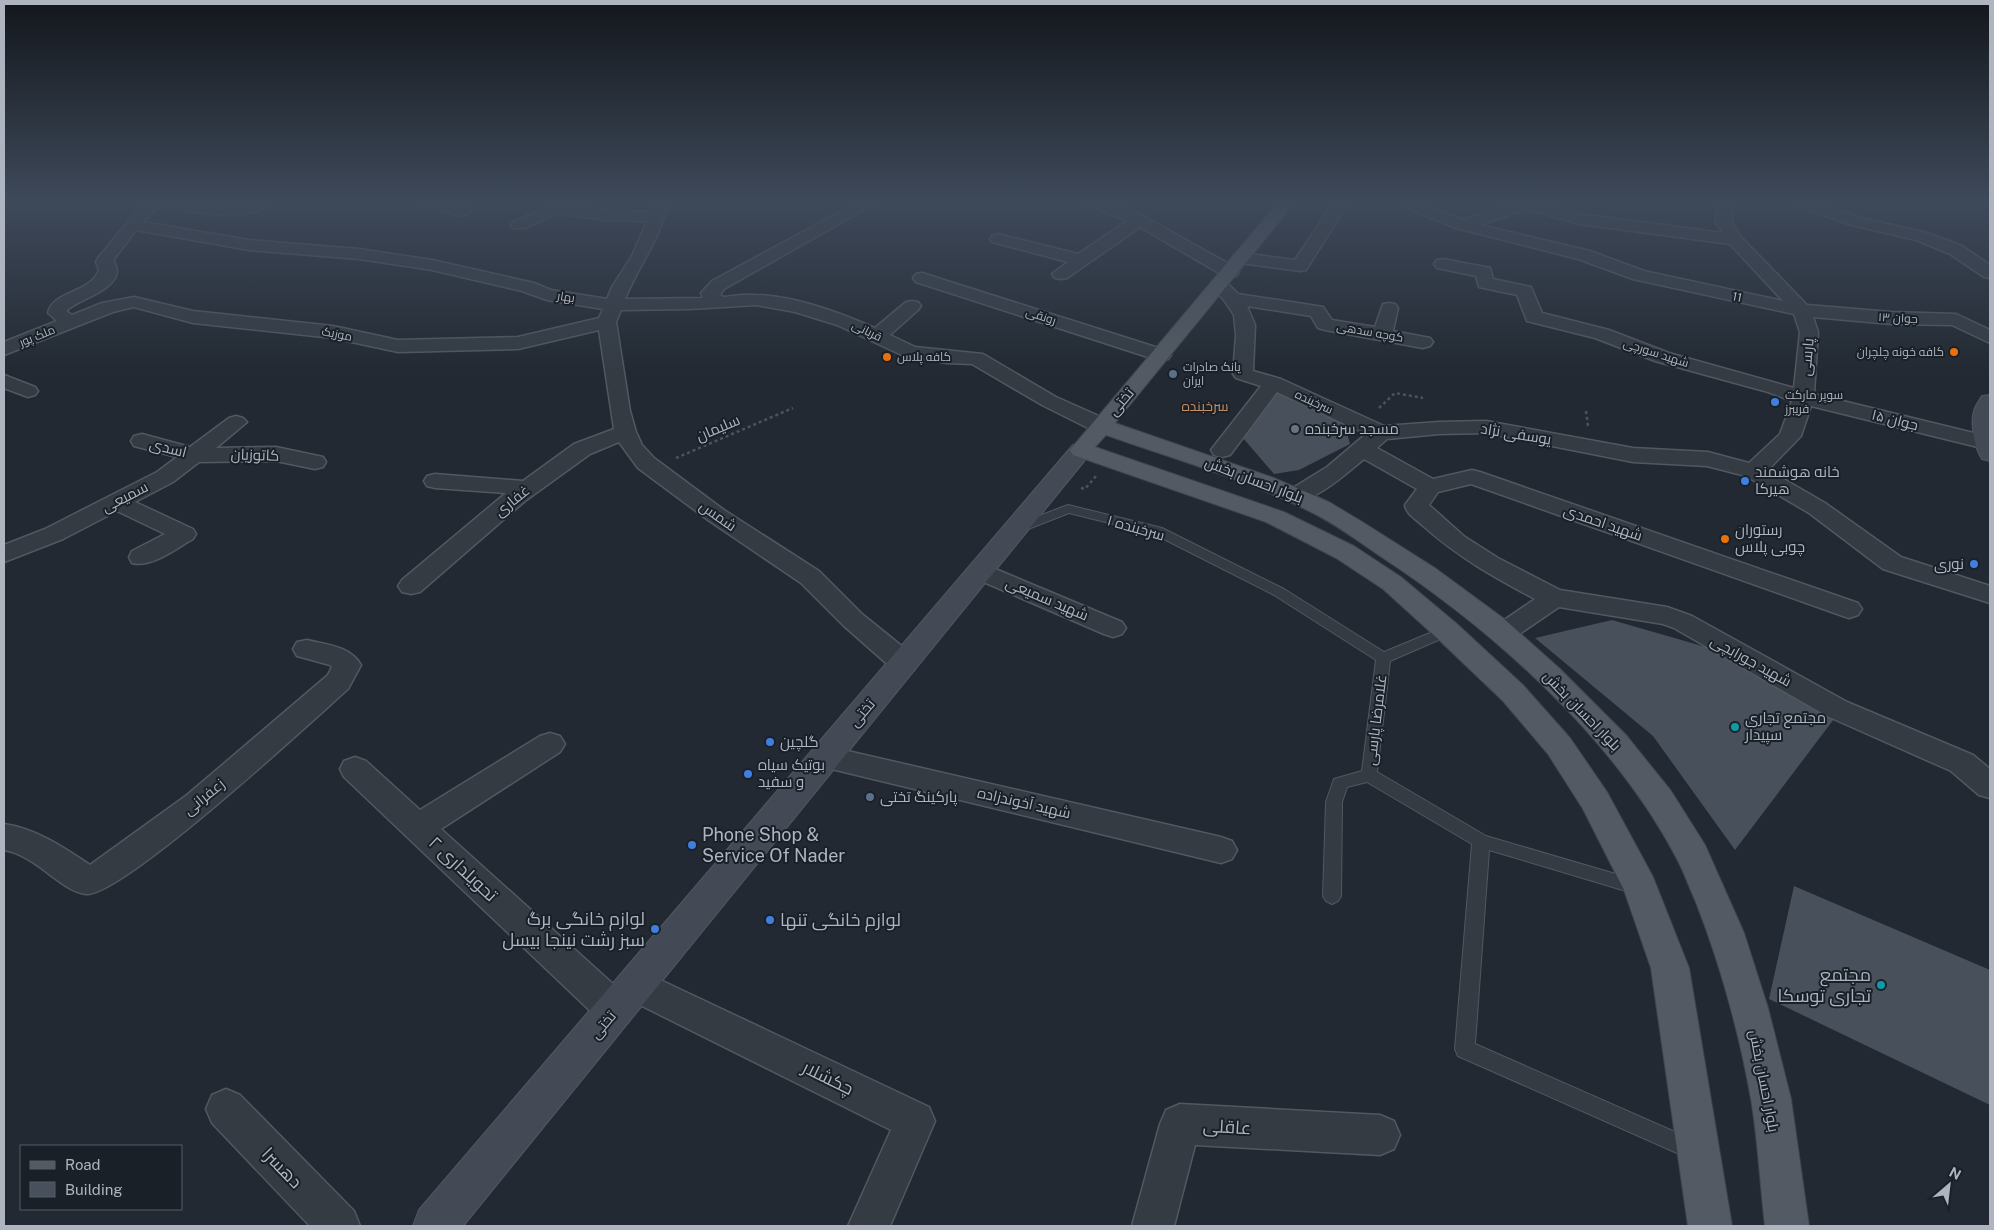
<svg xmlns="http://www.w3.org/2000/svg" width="1994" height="1230" viewBox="0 0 1994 1230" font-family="'Public Sans',Cairo,sans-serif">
<rect width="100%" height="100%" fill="#222932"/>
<!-- building -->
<g fill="#48505c">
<polygon points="1282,393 1344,422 1350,444 1299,470 1274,474 1243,438 1238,436 1270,395"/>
<polygon points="1612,620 1716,650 1834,719 1735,850 1653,736 1535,638"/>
<polygon points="1794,886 1990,970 1990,1105 1769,999"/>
</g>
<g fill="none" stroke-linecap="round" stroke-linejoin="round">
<defs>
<polygon id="lane" points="1068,505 1162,528 1284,589 1384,652 1442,628 1452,628 1454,631 1452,634 1390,661 1377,772 1486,836 1636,880 1642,882 1645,887 1642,892 1636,894 1489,850 1475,1044 1700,1143 1704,1150 1700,1157 1693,1161 1686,1157 1458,1056 1455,1049 1472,844 1367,782 1347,787 1342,802 1341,896 1338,901 1332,904 1326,901 1323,896 1326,802 1334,779 1362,771 1376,660 1274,595 1154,534 1069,513 1023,531 1019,532 1013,528 1015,525"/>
<g id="street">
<path d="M183 200 238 206 254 200H274C253 227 189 210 159 207L143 222 249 240 359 249 432 260 534 283 551 290 607 299 612 287 632 256 647 221 604 220 559 213 525 228H513L511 225 513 222 557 203 604 210 650 212 652 200H668C661 240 639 264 625 299L703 298 701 293 712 281 862 200H881L724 289 720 295 724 297C734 296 745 294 755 295 792 295 841 313 875 328L906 302 912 301 918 302 921 306 918 310 890 335 915 347 983 354 1056 397 1110 421 1113 426 1110 431 1102 432 1094 431 1042 405 972 364 947 363 904 356 837 325 795 312 756 305 690 309 621 310 616 322 630 411 636 432 642 445 654 458 724 510 819 571 862 614 914 656 918 663 914 670 904 673 894 670 844 626 801 583 708 520 638 468 619 442 590 454 525 501 420 592 411 594 402 592 398 586 402 580 506 493 435 488 427 486 424 481 427 476 435 474 523 481 574 444 614 429 599 330 518 349 398 352 333 338 193 323 134 307 113 312 4 355V342L57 321 48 313C52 291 91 293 99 270L96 262 98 258 142 205 139 204 137 200ZM136 230 249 250 359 259 432 270 522 291 547 300 603 309 599 318 518 337 398 340 333 326 193 311 134 297 102 303 72 315 66 311C78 299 117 291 117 270 116 265 114 264 114 259Z"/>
<polygon points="411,200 439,200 468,208 470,211 468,214 462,216 413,203"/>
<polygon points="1082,200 1104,200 1145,217 1236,268 1239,272 1236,276 1230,277 1224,276 1140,227 1067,278 1061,279 1055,278 1052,274 1068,262 992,242 990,239 992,236 998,234 1078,254 1127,221 1084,203"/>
<polygon points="1335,200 1350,200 1306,270 1300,271 1241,263 1235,262 1233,258 1235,254 1241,253 1295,260"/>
<path d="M1532 200 1581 214 1723 233 1716 223V206L1721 200H1739L1732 208V223L1741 237 1807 305 1891 312 1956 314 1990 330V343L1952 325 1891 324 1813 317 1818 332 1814 394 1990 437V447L1986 449 1811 406 1801 436 1768 470 1825 503 1901 557 1990 586V603L1883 569 1809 513 1746 476 1707 466 1633 462 1486 433 1439 434 1387 439 1377 448 1433 479 1472 470 1480 472 1858 603 1862 609 1858 615 1849 618 1840 615 1471 484 1438 492 1429 505 1465 537 1498 558 1560 590 1667 607 1692 616 1847 702 1973 755 1990 769V798L1979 795 1951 771 1827 716 1674 628 1663 624 1559 607 1512 639 1503 642 1494 639 1490 633 1494 627 1535 599C1492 576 1458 557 1422 525 1416 519 1406 514 1405 505L1417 489 1364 459C1347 473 1310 507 1288 501L1284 496 1288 491 1327 467 1366 434 1277 392 1230 455 1222 457 1214 455 1211 450 1261 386 1236 378 1233 374 1236 335 1234 315 1224 300 1210 285 1213 281 1219 280 1225 281 1238 294 1317 306 1323 307 1332 320 1375 327 1383 304 1389 303 1395 304 1398 308 1393 331 1430 338 1433 342 1430 346 1423 348 1325 330 1318 328 1311 316 1247 306 1255 325 1253 371 1281 379 1384 426 1439 422 1486 421 1633 448 1708 452 1749 463 1780 434 1792 401 1768 392 1655 361 1595 338 1527 321 1517 295 1479 287 1476 276 1437 268 1434 264 1437 260 1443 259 1490 268 1493 279 1531 287 1542 313 1609 330 1669 353 1794 388 1800 332 1794 314 1633 279 1578 259 1456 228 1409 209 1406 206 1409 203 1414 201 1463 220 1522 201ZM1527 209 1580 224 1730 244 1783 301 1644 271 1590 251 1480 225Z"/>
<polygon points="1788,200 1811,200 1858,217 1927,233 1962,246 1990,265 1990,278 1984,277 1950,254 1916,240 1848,224 1790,203"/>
<polygon points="922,273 1168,351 1171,355 1168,359 1161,361 1154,359 916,282 913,278 916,274"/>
<polygon points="4,375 35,387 38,391 35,395 28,397 4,388"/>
<path d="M236 416 243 418 247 422 216 448 276 447 323 457 326 462 323 467 315 469 276 461 199 462 173 482 135 502 193 529 196 534 193 539C175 549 152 568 132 563L129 557 132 551 165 534 117 511 63 539 4 562V545L45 529 157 472 177 457 134 446 131 441 134 436 142 434 190 447 229 418Z"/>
<polygon points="981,563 1122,622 1126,628 1122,634 1113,637 1104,634 972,577 968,571 972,565"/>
<path d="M307 640C327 645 350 646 361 665L348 689C312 721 122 897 86 894 62 892 36 855 4 850V824C37 829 63 847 90 865L187 795 328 675 332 667 330 665 297 656 293 649 297 642Z"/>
<polygon points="550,733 560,736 565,744 560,752 441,829 623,993 619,985 624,973 637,969 929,1107 935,1121 890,1226 848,1226 891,1130 628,999 633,1010 628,1022 615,1027 602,1022 344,777 340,769 344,761 355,757 366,761 420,810 540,736"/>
<polygon points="826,746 1221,837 1232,841 1237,850 1232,859 1221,863 815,765 811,757 815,749"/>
<polygon points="226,1089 240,1095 354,1211 360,1226 310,1226 212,1123 206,1109 212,1095"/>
<polygon points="1180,1104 1380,1115 1394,1121 1400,1135 1394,1149 1380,1155 1195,1145 1174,1226 1132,1226 1160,1124 1166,1110"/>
</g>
<g id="secondary">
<path d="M1990 395V461L1982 459C1975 449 1970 422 1974 411 1975 406 1979 401 1982 396Z"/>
<polygon points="1081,443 1089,445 1092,450 1089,455 463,1226 413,1226 419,1210 1073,445"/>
</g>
<path id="primary" d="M1280 200H1297L1115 423 1274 478 1329 502 1364 523 1435 568 1503 618 1559 668 1626 735 1671 791 1705 845 1744 933 1768 1008 1791 1099 1809 1226H1765C1760 1184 1758 1140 1751 1099 1739 1032 1720 963 1695 900 1689 887 1684 872 1677 859 1615 739 1492 629 1380 556 1357 540 1334 523 1309 511 1244 479 1174 459 1106 435L1095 447 1284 512 1354 546 1401 577 1457 624 1523 685 1570 738 1607 792 1653 877 1689 968 1732 1226H1688L1651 968 1624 890 1583 809 1548 754 1503 701 1437 638 1383 589 1336 558 1266 522 1073 455 1070 450Z"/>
</defs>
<!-- lane casing -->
<use href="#lane" stroke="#525861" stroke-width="2"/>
<!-- street casing -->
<use href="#street" stroke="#525861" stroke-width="3"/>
<!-- secondary casing -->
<use href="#secondary" stroke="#525861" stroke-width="2"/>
<!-- primary casing -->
<use href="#primary" stroke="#3e444d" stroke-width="2"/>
<!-- path -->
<g stroke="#485658" stroke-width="2.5" stroke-dasharray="3 3" stroke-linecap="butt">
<polyline points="1379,408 1395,393 1423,398"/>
<polyline points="1586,411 1588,426"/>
<polyline points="676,458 793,408"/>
<polyline points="1081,488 1085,489 1096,476"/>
</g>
<!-- lane -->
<use href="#lane" fill="#343b43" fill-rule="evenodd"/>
<!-- street -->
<use href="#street" fill="#343b43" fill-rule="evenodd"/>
<!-- secondary -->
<use href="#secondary" fill="#434a56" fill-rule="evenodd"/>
<!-- primary -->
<use href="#primary" fill="#535a63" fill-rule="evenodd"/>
</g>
<!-- sky -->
<linearGradient id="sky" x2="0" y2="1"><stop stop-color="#13171c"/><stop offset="0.54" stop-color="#3e495a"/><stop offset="1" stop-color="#3e495a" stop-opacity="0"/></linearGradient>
<rect width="1994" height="373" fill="url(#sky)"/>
<!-- markers -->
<g fill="#e8710a" stroke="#1a2028" stroke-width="2">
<circle cx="1954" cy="352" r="5"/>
<circle cx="887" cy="357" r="5"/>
<circle cx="1725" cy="539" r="5"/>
</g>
<g fill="#5c6f8a" stroke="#1a2028" stroke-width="2">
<circle cx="1173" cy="374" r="5"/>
<circle cx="870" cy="797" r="5"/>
</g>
<g fill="#3f7fe0" stroke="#1a2028" stroke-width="2">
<circle cx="1775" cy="402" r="5"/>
<circle cx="1745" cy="481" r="5"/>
<circle cx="1974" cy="564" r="5"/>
<circle cx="770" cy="742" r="5"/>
<circle cx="748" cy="774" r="5"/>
<circle cx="692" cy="845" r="5"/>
<circle cx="770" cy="920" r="5"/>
<circle cx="655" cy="929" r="5"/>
</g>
<circle fill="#6b7280" stroke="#1a2028" stroke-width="2" cx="1295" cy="429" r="5"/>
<g fill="#0f9aa8" stroke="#1a2028" stroke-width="2">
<circle cx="1735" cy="727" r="5"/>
<circle cx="1881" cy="985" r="5"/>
</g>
<g text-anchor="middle" stroke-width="4" stroke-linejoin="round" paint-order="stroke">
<!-- far-street labels -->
<g font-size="12" fill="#afb5c0" stroke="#1a2028">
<text transform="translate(566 297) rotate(9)" y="4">بهار</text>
<text transform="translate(1737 297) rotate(12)" y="4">11</text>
<text transform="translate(1041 316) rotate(18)" y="4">رونقی</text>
<text transform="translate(1898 318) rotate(3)" y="4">جوان ۱۳</text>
<text transform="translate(867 331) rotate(26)" y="4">قربانی</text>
<text transform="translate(1370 332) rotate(10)" y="4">کوچه سدهی</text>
<text transform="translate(337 334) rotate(11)" y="4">موزیک</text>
<text transform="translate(37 336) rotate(-22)" y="4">ملک پور</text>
<text transform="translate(1656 353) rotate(18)" y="4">شهید سورچی</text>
<text transform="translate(1314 402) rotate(25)" y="4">سرخبنده</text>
</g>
<!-- far-poi labels -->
<g font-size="12" fill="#afb5c0" stroke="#1a2028" text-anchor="start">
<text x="1944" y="356" text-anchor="end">کافه خونه چلچران</text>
<text x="897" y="361">کافه پلاس</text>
<text x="1183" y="371">یانک صادرات<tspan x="1183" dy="14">ایران</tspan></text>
<text x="1785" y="399">سوپر مارکت<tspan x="1785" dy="14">فریبرز</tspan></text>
</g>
<!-- far-neighbourhood labels -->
<g font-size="14" fill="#c38f67" stroke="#1a2028">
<text x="1205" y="411">سرخبنده</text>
</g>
<!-- street labels -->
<g font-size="15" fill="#afb5c0" stroke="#1a2028">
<text transform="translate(1807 357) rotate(-85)" y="5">پارسی</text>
<text transform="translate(1121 402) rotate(-50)" y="5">تختی</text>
<text transform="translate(1895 420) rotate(14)" y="5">جوان ۱۵</text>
<text transform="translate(718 428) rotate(-23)" y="5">سلیمان</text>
<text transform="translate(1516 434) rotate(9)" y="5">یوسفی نژاد</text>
<text transform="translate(168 448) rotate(14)" y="5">اسدی</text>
<text transform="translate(255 455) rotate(2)" y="5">کاتوزیان</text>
<text transform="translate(1254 480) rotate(21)" y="5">بلوار احسان بخش</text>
<text transform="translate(125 497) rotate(-27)" y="5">سمیعی</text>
<text transform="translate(512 501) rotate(-39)" y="5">غفاری</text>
<text transform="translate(718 516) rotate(35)" y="5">شمس</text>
<text transform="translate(1603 523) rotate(19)" y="5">شهید احمدی</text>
<text transform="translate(1136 528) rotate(16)" y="5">سرخبنده ۱</text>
<text transform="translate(1047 599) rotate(23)" y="5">شهید سمیعی</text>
<text transform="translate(1751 661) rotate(29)" y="5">شهید جورابچی</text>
<text transform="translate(1582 711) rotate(46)" y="5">بلوار احسان بخش</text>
<text transform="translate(862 713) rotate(-50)" y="5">تختی</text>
<text transform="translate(1376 720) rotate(-83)" y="5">غلامرضا پارسی</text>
<text transform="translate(204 797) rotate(-39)" y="5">زعفرانی</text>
<text transform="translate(1024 803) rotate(13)" y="5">شهید آخوندزاده</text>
<text transform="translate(603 1025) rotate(-50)" y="5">تختی</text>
<text transform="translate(1764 1081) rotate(79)" y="5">بلوار احسان بخش</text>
</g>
<!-- poi labels -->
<g font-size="15" fill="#afb5c0" stroke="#1a2028" text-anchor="start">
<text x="1305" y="434">مسجد سرخبنده</text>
<text x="1755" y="477">خانه هوشمند<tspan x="1755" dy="17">هیرکا</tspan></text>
<text x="1735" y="535">رستوران<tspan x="1735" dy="17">چوبی پلاس</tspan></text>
<text x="1964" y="569" text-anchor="end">نوری</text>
<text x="1745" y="723">مجتمع تجاری<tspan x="1745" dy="17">سپیدار</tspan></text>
<text x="780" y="747">گلچین</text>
<text x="758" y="770">بوتیک سیاه<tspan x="758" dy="17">و سفید</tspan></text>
<text x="880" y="802">پارکینگ تختی</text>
</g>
<!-- near-poi labels -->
<g font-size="18" fill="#afb5c0" stroke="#1a2028" text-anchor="start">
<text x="702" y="841">Phone Shop &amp;<tspan x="702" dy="21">Service Of Nader</tspan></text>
<text x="645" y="925" text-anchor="end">لوازم خانگی برگ<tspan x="645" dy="21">سبز رشت نینجا بیسل</tspan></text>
<text x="780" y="926">لوازم خانگی تنها</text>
<text x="1871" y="981" text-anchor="end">مجتمع<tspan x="1871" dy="21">تجاری توسکا</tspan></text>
</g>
<!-- near-street labels -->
<g font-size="18" fill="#afb5c0" stroke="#1a2028">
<text transform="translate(463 869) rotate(43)" y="6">تحویلداری ۲</text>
<text transform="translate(828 1078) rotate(26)" y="6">چکشلار</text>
<text transform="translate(1227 1127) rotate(3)" y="6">عاقلی</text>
<text transform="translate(282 1168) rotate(46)" y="6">دهسرا</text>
</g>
</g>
<!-- border -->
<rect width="1994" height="1230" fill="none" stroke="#afb5c0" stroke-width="10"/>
<!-- legend -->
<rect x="20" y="1145" width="162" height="65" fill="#1a2028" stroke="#565c65"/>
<rect x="30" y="1161" width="25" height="8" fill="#535a63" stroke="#565c65"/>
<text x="65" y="1170" font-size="15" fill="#afb5c0">Road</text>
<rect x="30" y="1182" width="25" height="15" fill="#48505c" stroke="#565c65"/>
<text x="65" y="1195" font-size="15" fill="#afb5c0">Building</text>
<!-- north arrow -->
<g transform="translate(1949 1185) rotate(28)" stroke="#1a2028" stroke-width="4" paint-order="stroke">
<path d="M0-4L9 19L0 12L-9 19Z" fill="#afb5c0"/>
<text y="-8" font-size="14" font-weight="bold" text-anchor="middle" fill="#afb5c0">N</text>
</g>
</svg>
